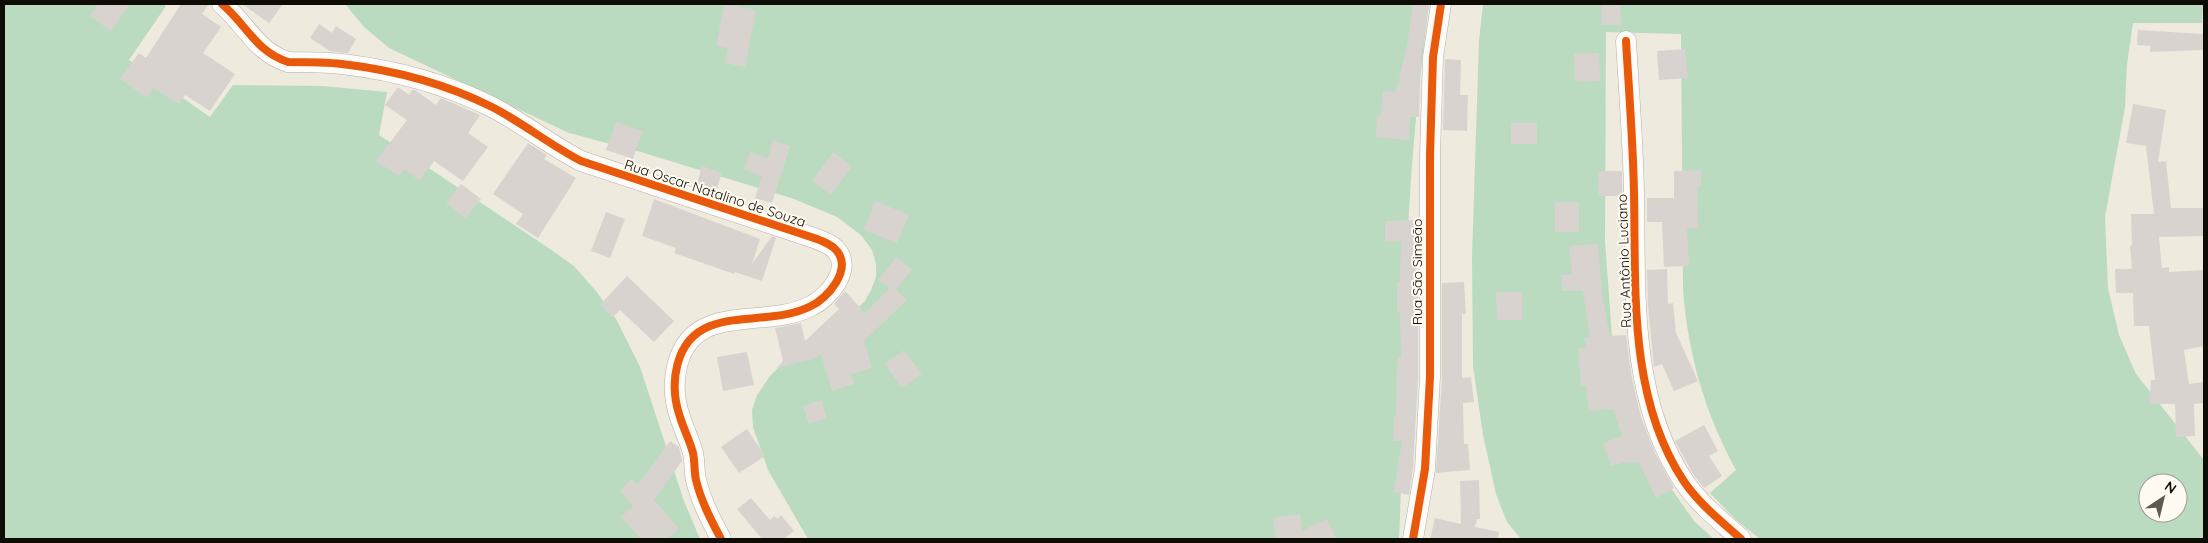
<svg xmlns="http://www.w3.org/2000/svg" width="2208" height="543" viewBox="0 0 2208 543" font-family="Quicksand,sans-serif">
<rect width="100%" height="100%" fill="#efeade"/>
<!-- green -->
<g fill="#badbc0" fill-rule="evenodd">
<polygon points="4,4 163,4 166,6 129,60 210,117 233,85 322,86 387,92 379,135 550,249 574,266 596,291 616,319 640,367 684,501 700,539 4,539"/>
<path d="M345 4H1429C1420 72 1413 141 1409 211 1403 320 1404 430 1399 539H808L768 470 753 427 752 410 757 395 770 376 778 368 800 355 837 327 865 301 871 290 876 277V264L872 250 861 235 837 217 794 199 644 153 569 133 389 48 364 27Z"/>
<path d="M1483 4H2203L2202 23H2133L2127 64 2125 107 2105 217 2108 288 2119 335 2136 374 2204 460V539H1760L1736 520 1710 493 1736 470C1705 413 1688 355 1683 290L1681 34 1606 32 1605 241 1612 337 1659 471 1694 521 1714 539H1521L1507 522 1496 494 1483 435 1473 366 1472 256 1479 41ZM2148 483H2178V513H2148Z"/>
</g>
<!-- building -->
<g fill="#d9d3d0">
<polygon points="98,4 130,4 111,31 90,16"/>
<polygon points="181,4 209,4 202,14 221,27 203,53 235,74 210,111 185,95 179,104 153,88 147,98 120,79 139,53 146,58"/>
<polygon points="242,4 283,4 269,23"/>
<polygon points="725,4 756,10 745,67 725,63 728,48 716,46"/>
<polygon points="1413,4 1429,4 1421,57 1419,117 1410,117 1409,140 1376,137 1377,116 1381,116 1383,91 1396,92 1407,46"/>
<polygon points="1601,4 1620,4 1621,25 1602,25"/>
<polygon points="319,24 332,33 336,26 356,39 348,53 330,51 310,38"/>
<polygon points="2138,30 2203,34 2203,50 2150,52 2150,46 2137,45"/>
<polygon points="1685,49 1688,78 1659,80 1657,51"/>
<polygon points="1599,53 1600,81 1575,82 1574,54"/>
<polygon points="1445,59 1461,60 1460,95 1468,95 1467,131 1443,130"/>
<polygon points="398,87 409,95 412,90 415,90 436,105 441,98 480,115 468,133 488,147 463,181 434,161 420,181 404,169 399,176 376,161 407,120 385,105"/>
<polygon points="2133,104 2166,110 2158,162 2166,161 2171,208 2204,208 2204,236 2159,237 2162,268 2169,267 2169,272 2204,270 2204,346 2184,350 2189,384 2204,382 2204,403 2194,404 2195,436 2176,437 2175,404 2149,404 2151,380 2155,380 2149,326 2134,326 2133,293 2116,293 2115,269 2132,269 2130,246 2132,245 2131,214 2154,214 2146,146 2126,143"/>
<polygon points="616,122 643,131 633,159 606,150"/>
<rect x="1511" y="123" width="26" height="21"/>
<polygon points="773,140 790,146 772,203 755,198 762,176 744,170 750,152 768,158"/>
<polygon points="528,143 547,155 544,159 576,178 538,238 516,224 523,214 493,194"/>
<polygon points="833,152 852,166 831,195 812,181"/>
<polygon points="702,166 722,173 716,190 697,183"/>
<polygon points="1701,170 1701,186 1697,187 1698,228 1687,228 1689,266 1664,267 1662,222 1647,222 1647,198 1674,198 1674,171"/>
<polygon points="1598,171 1622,171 1622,196 1599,196"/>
<polygon points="461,184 481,199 465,218 446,203"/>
<polygon points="654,199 760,239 752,264 772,236 776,238 762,281 735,272 734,274 674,253 676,248 642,236"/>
<polygon points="875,201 909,215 897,243 864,230"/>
<rect x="1555" y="202" width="24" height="30"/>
<polygon points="606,212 625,219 610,258 591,251"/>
<polygon points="1418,220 1416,282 1418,282 1418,377 1413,468 1409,495 1394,492 1402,441 1393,441 1394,417 1396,417 1397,357 1401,357 1400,312 1397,312 1397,282 1400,282 1401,241 1385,242 1385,221"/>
<polygon points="1598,244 1602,294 1610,336 1626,335 1632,379 1641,417 1655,453 1674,488 1656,498 1639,462 1622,463 1611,466 1603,443 1622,436 1613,409 1589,411 1586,386 1581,386 1578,349 1586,348 1584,338 1590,337 1583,291 1562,291 1562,275 1572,275 1569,246"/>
<polygon points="896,257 912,269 896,290 907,300 864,341 872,368 851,374 854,384 832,391 821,354 813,359 776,368 783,361 775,328 801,323 805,341 839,309 834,304 845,291 865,313 890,288 878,280"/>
<polygon points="1667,269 1668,304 1673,303 1676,333 1698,381 1674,391 1662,364 1654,367 1648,305 1647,270"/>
<polygon points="627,276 674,321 654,342 620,310 613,317 600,305"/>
<polygon points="1464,282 1466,314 1462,314 1462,378 1471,377 1474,402 1463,403 1464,444 1468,444 1470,470 1436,473 1442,378 1442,283"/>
<polygon points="1496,292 1522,292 1522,320 1497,320"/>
<polygon points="904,350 922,374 902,388 885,364"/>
<polygon points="747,352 754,385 723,391 717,357"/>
<polygon points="821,400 827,418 809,424 803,406"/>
<polygon points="1704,425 1718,451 1709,456 1722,476 1704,488 1693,474 1675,441"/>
<polygon points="747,429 765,456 739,473 721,447"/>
<polygon points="670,441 679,447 682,461 654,500 679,529 667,539 641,539 621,517 633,506 620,491 632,479 638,485"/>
<polygon points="1479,480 1480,519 1477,519 1475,527 1499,532 1498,539 1430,539 1435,518 1461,524 1460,481"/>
<polygon points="751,498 770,520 774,516 778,519 781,515 794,531 784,539 762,539 737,509"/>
<polygon points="1300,514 1302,531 1327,519 1336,539 1276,539 1273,518"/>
</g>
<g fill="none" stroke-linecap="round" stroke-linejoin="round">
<defs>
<g id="minor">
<path d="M222 4C247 25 255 51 288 62 306 62 324 62 342 64 393 70 446 84 492 107 523 123 550 145 581 161L814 238C822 241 831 244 837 251 852 270 828 298 811 306 780 322 742 314 710 326 674 340 669 385 680 417 684 430 690 441 693 453 695 462 694 471 696 480 701 501 711 520 721 539"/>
<path d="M1626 41C1629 92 1633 142 1634 192 1636 288 1628 396 1683 480 1698 503 1721 521 1741 539"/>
<polyline points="1413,539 1425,469 1430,377 1430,155 1433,57 1441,4"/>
</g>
</defs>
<!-- minor casing -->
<use href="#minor" stroke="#b4b0a6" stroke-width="21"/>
<!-- minor -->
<use href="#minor" stroke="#fdfcfa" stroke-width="20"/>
<defs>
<g id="cycleway">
<path d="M222 4C247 25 255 51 288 62 306 62 324 62 342 64 393 70 446 84 492 107 523 123 550 145 581 161L814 238C822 241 831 244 837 251 852 270 828 298 811 306 780 322 742 314 710 326 674 340 669 385 680 417 684 430 690 441 693 453 695 462 694 471 696 480 701 501 711 520 721 539"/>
<path d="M1626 41C1629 92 1633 142 1634 192 1636 288 1628 396 1683 480 1698 503 1721 521 1741 539"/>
<polyline points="1413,539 1425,469 1430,377 1430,155 1433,57 1441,4"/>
</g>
</defs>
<!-- cycleway casing -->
<use href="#cycleway" stroke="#fffbf2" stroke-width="11"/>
<!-- cycleway -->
<use href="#cycleway" stroke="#e8590c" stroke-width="8"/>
</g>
<g text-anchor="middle" stroke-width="4" stroke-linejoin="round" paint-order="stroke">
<!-- street labels -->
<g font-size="14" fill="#0f0c05" stroke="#fffbf2">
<text transform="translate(715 193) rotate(18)" y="5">Rua Oscar Natalino de Souza</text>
<text transform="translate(1624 261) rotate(-92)" y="5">Rua Antônio Luciano</text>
<text transform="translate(1417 272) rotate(-90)" y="5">Rua São Simeão</text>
</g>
</g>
<!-- border -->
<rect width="2208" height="543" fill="none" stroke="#0f0c05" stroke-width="10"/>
<!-- north arrow -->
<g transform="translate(2163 498) rotate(35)"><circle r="24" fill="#fffbf2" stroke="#9f9b93"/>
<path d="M0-4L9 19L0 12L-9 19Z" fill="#5d5a51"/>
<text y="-8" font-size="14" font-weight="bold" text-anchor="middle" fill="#0f0c05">N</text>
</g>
</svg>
